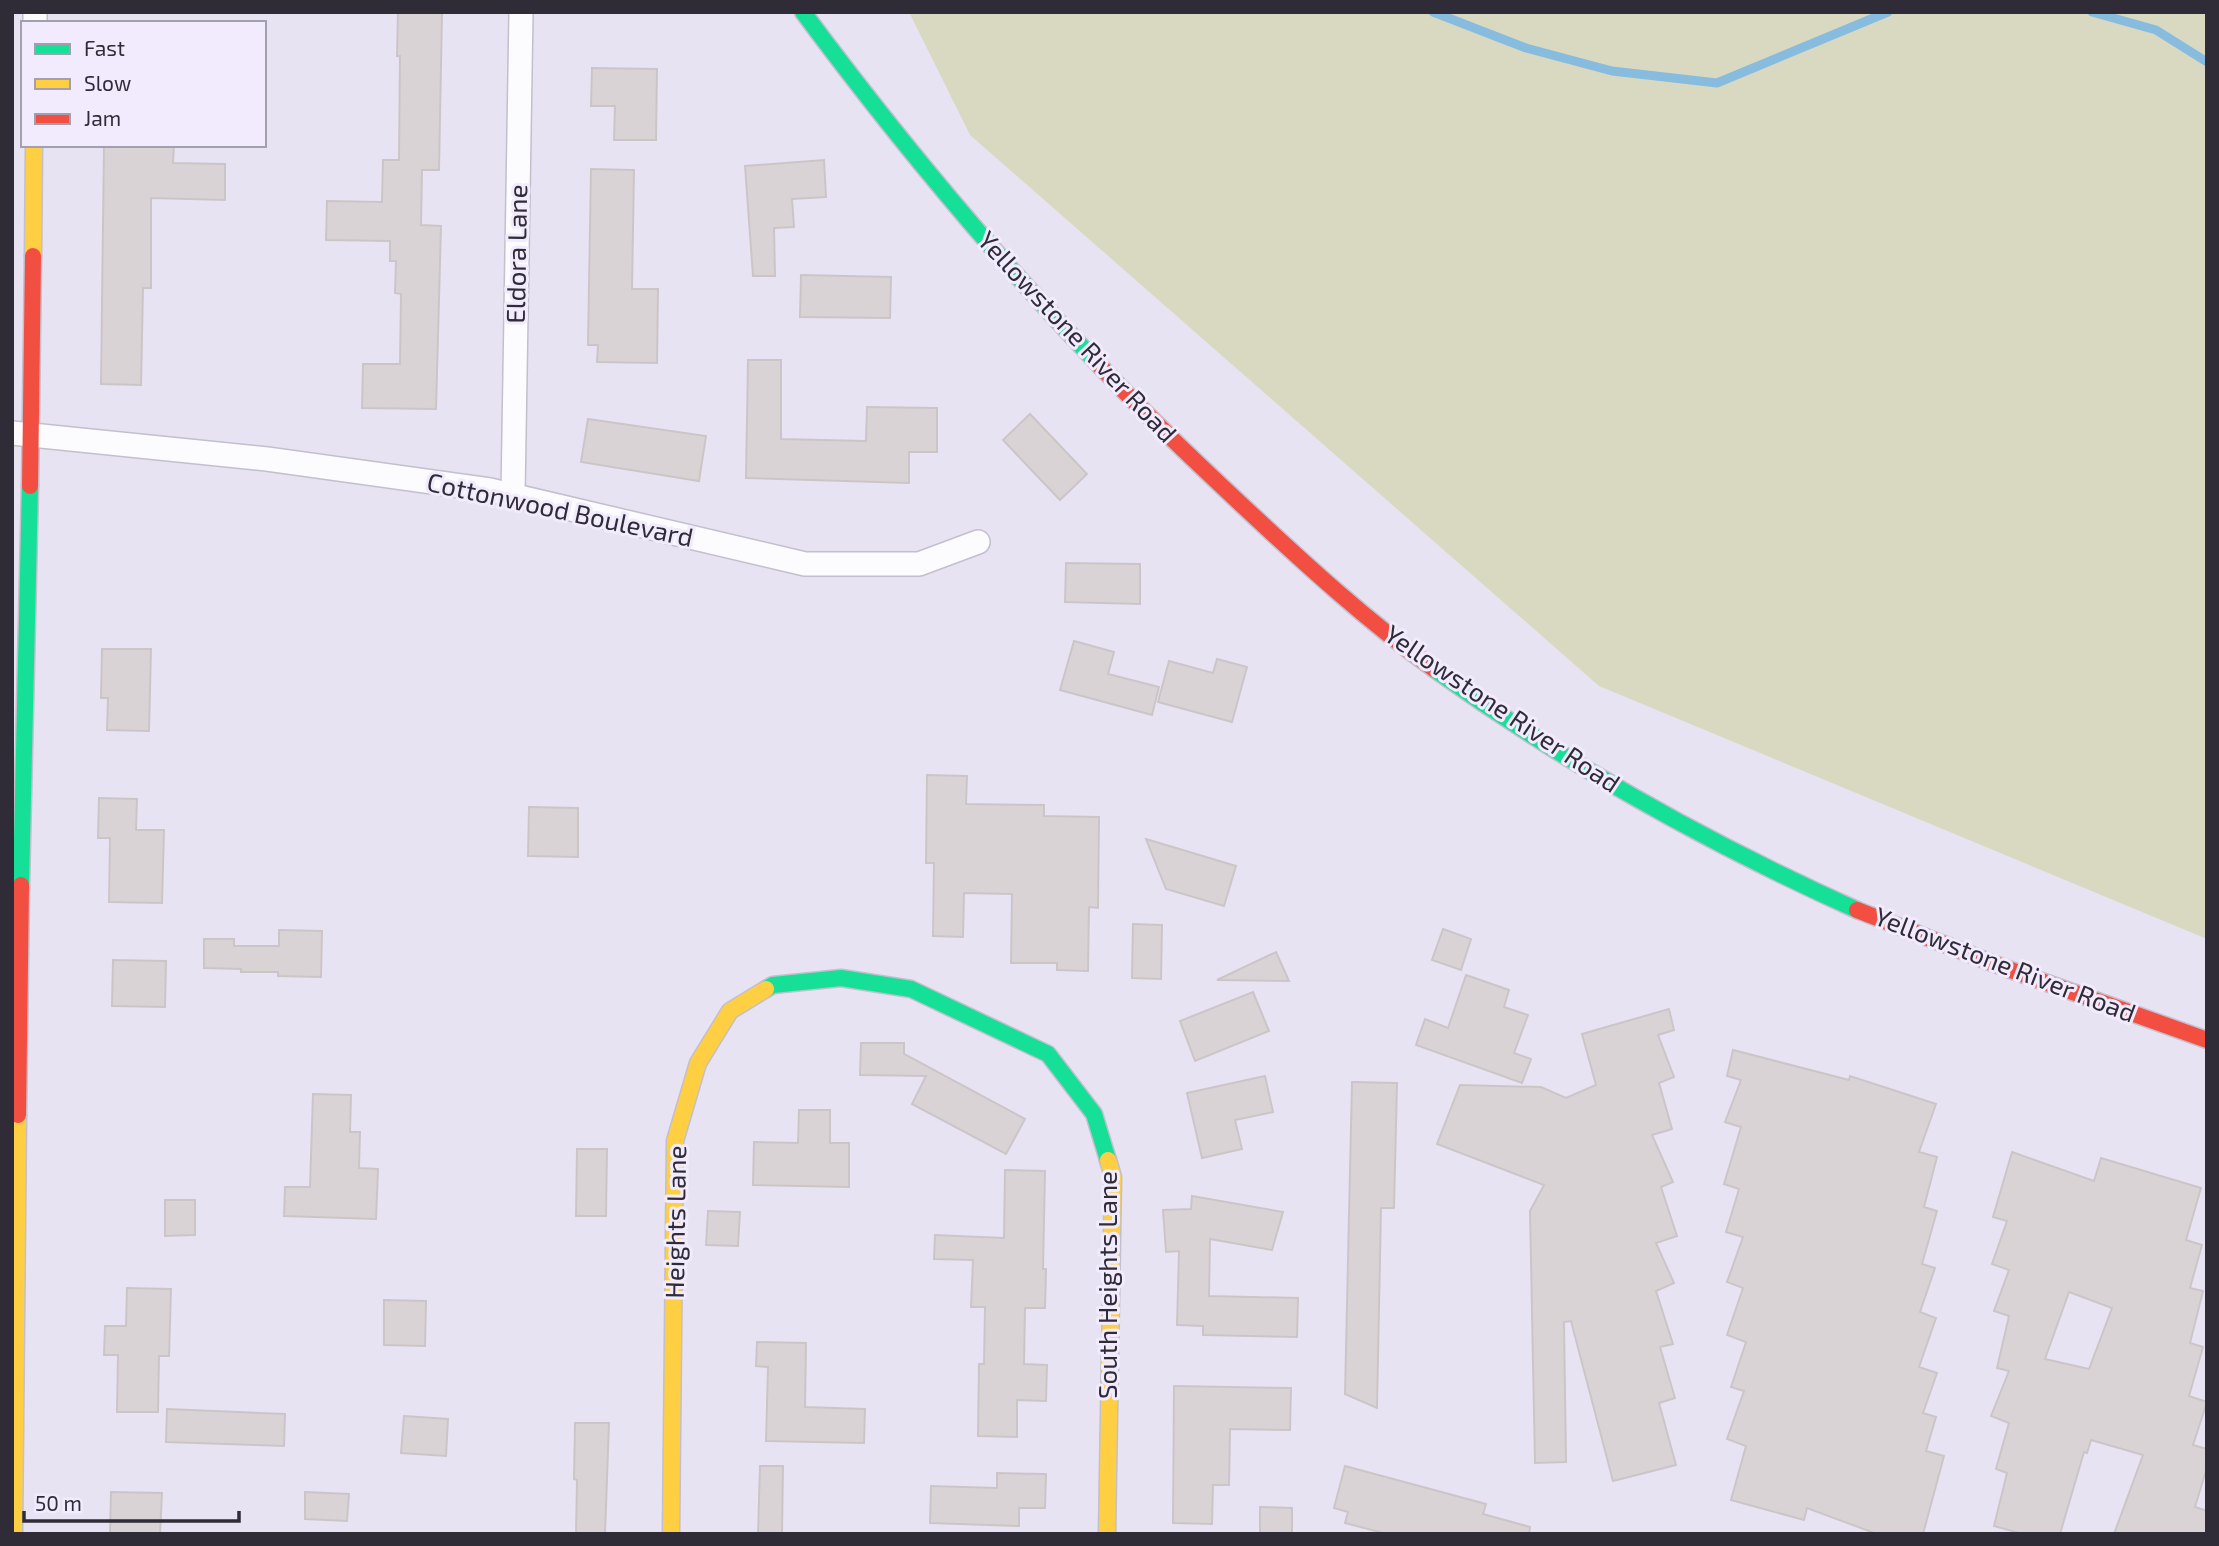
<svg xmlns="http://www.w3.org/2000/svg" width="2219" height="1546" viewBox="0 0 2219 1546" font-family="'Exo 2',sans-serif">
<rect width="100%" height="100%" fill="#e8e3f3"/>
<!-- green -->
<polygon fill="#d8d9c0" points="909,12 2207,12 2207,939 1599,686 970,135"/>
<g fill="none" stroke-linecap="round" stroke-linejoin="round">
<!-- stream -->
<g stroke="#87bcde" stroke-width="9">
<polyline points="1433,12 1526,48 1612,71 1717,83 1888,12"/>
<polyline points="2092,12 2156,30 2207,62"/>
</g>
</g>
<!-- building -->
<g fill="#dad3d6" stroke="#ccc5c8" stroke-width="2" fill-rule="evenodd">
<polygon points="398,12 442,13 439,170 422,170 421,225 441,226 436,409 362,408 363,364 400,364 401,294 395,293 396,261 390,261 390,241 326,240 327,201 382,202 383,160 399,160 400,56 397,56"/>
<polygon points="592,68 657,69 656,140 614,140 615,106 591,106"/>
<polygon points="104,145 174,145 173,163 225,164 225,200 151,198 151,288 143,288 141,385 101,384"/>
<polygon points="824,160 826,197 792,199 794,227 774,228 775,276 753,276 745,166"/>
<polygon points="591,169 634,170 632,289 658,289 657,363 597,362 598,345 588,345"/>
<polygon points="801,275 891,277 890,318 800,317"/>
<polygon points="748,360 781,360 781,439 866,441 867,407 937,408 937,452 909,452 909,483 746,478"/>
<polygon points="1030,414 1087,474 1060,500 1003,440"/>
<polygon points="588,419 706,436 699,481 581,462"/>
<polygon points="1066,563 1140,564 1140,604 1065,602"/>
<polygon points="1074,641 1114,652 1108,674 1159,687 1152,715 1060,690"/>
<polygon points="102,649 151,649 149,731 107,730 108,698 101,698"/>
<polygon points="1217,659 1247,667 1232,722 1158,702 1169,661 1213,673"/>
<polygon points="927,775 967,776 966,804 1044,805 1044,816 1099,817 1098,908 1089,907 1088,971 1057,970 1057,963 1011,963 1012,894 964,893 963,937 933,936 934,863 926,863"/>
<polygon points="99,798 137,799 136,830 164,830 162,903 109,902 110,838 98,838"/>
<polygon points="529,807 578,808 578,857 528,856"/>
<polygon points="1146,839 1236,866 1224,906 1166,889"/>
<polygon points="1133,924 1162,925 1161,979 1132,978"/>
<polygon points="1443,929 1471,939 1461,970 1432,960"/>
<polygon points="279,930 322,931 321,977 278,976 278,972 241,972 241,969 204,968 204,939 234,939 234,946 279,946"/>
<polygon points="1276,952 1289,981 1217,980"/>
<polygon points="113,960 166,961 165,1007 112,1006"/>
<polygon points="1466,975 1509,990 1504,1007 1528,1015 1514,1053 1531,1059 1522,1083 1416,1045 1425,1019 1448,1028"/>
<polygon points="1253,992 1269,1031 1195,1061 1180,1021"/>
<polygon points="1669,1009 1674,1030 1658,1035 1674,1077 1659,1083 1672,1129 1652,1135 1673,1182 1661,1187 1677,1236 1656,1243 1674,1283 1656,1291 1673,1344 1660,1347 1675,1398 1659,1403 1676,1465 1613,1481 1571,1321 1564,1322 1566,1462 1535,1463 1530,1211 1544,1185 1437,1144 1460,1085 1541,1087 1566,1098 1596,1085 1582,1034"/>
<polygon points="861,1043 904,1043 904,1054 1025,1119 1006,1154 912,1104 926,1076 860,1075"/>
<polygon points="1733,1050 1849,1080 1850,1076 1936,1104 1919,1152 1937,1157 1924,1207 1937,1211 1922,1264 1935,1268 1920,1312 1936,1318 1919,1367 1937,1373 1923,1413 1936,1417 1926,1451 1944,1456 1923,1534 1877,1534 1807,1508 1804,1520 1731,1500 1746,1446 1727,1439 1744,1391 1731,1387 1746,1342 1727,1335 1743,1288 1727,1282 1743,1237 1726,1232 1739,1189 1724,1184 1741,1127 1725,1122 1741,1080 1727,1076"/>
<polygon points="1265,1076 1273,1112 1235,1120 1242,1149 1202,1158 1187,1093"/>
<polygon points="1352,1082 1397,1083 1394,1208 1381,1208 1377,1408 1345,1394"/>
<polygon points="313,1094 351,1095 350,1132 360,1132 359,1168 378,1169 376,1219 284,1216 285,1187 310,1187"/>
<polygon points="799,1110 830,1110 830,1143 849,1143 849,1187 753,1185 754,1142 798,1143"/>
<polygon points="577,1149 607,1149 606,1216 576,1216"/>
<path d="M2012 1152 2094 1181 2101 1158 2201 1188 2186 1240 2202 1245 2190 1288 2203 1291 2190 1343 2203 1347 2189 1396 2207 1402 2193 1445 2207 1449V1467L2195 1507 2207 1511V1534H2114L2143 1455 2091 1440 2087 1453 2084 1452 2060 1534H2023L1994 1526 2007 1473 1996 1469 2009 1423 1991 1416 2009 1371 1997 1368 2009 1316 1994 1311 2009 1270 1992 1264 2007 1221 1993 1217ZM2069 1292 2112 1308 2089 1369 2045 1359Z"/>
<polygon points="1005,1170 1045,1171 1043,1269 1046,1269 1045,1308 1025,1308 1024,1364 1047,1365 1046,1401 1017,1400 1017,1437 978,1436 979,1364 984,1364 985,1307 971,1307 973,1260 934,1259 935,1235 1004,1238"/>
<polygon points="1192,1196 1283,1212 1272,1250 1210,1239 1209,1296 1298,1298 1297,1337 1203,1335 1203,1326 1177,1325 1179,1251 1166,1252 1163,1210 1191,1209"/>
<polygon points="165,1200 195,1200 195,1235 165,1236"/>
<polygon points="708,1211 740,1212 738,1246 706,1245"/>
<polygon points="127,1288 171,1289 169,1356 159,1356 158,1412 117,1412 118,1355 104,1355 105,1326 126,1326"/>
<polygon points="384,1300 426,1301 425,1346 384,1345"/>
<polygon points="757,1342 806,1343 805,1407 865,1409 864,1443 766,1441 768,1367 756,1366"/>
<polygon points="1174,1386 1291,1388 1290,1430 1230,1429 1229,1485 1213,1485 1212,1524 1173,1523"/>
<polygon points="167,1409 285,1414 284,1446 166,1442"/>
<polygon points="404,1416 448,1419 446,1456 401,1453"/>
<polygon points="575,1423 609,1423 605,1534 576,1534 577,1480 574,1479"/>
<polygon points="760,1466 783,1466 782,1534 758,1534"/>
<polygon points="1345,1466 1486,1504 1483,1514 1530,1527 1529,1534 1387,1534 1345,1523 1348,1512 1334,1508"/>
<polygon points="997,1473 1046,1474 1045,1508 1019,1508 1019,1526 930,1523 931,1486 997,1488"/>
<polygon points="111,1492 162,1493 160,1534 110,1534"/>
<polygon points="305,1492 349,1494 347,1521 305,1519"/>
<polygon points="1260,1507 1292,1508 1292,1534 1260,1534"/>
</g>
<g fill="none" stroke-linecap="round" stroke-linejoin="round">
<defs>
<g id="street">
<polyline points="35,23 35,12"/>
<polyline points="12,433 267,459 490,490 805,564 919,564 978,542"/>
<polyline points="513,495 521,12"/>
</g>
<g id="fast">
<path d="M803 12C895 136 993 254 1100 366"/>
<path d="M1434 669C1565 763 1710 844 1857 910"/>
<polyline points="21,885 30,486"/>
<polyline points="766,989 773,985 841,978 911,989 1048,1054 1094,1114 1108,1160"/>
</g>
<g id="slow">
<polyline points="33,256 34,145"/>
<polyline points="14,1534 18,1115"/>
<polyline points="671,1534 675,1141 698,1063 730,1011 766,989"/>
<polyline points="1107,1534 1113,1177 1108,1160"/>
</g>
<g id="jam">
<path d="M1100 366C1146 415 1195 461 1244 507 1305 564 1366 620 1434 669"/>
<polyline points="30,486 33,256"/>
<polyline points="1857,910 2005,968 2207,1040"/>
<polyline points="18,1115 21,885"/>
</g>
</defs>
<!-- street casing -->
<use href="#street" stroke="#c3bfcc" stroke-width="26"/>
<!-- fast casing -->
<use href="#fast" stroke="#c3bfcc" stroke-width="19"/>
<!-- slow casing -->
<use href="#slow" stroke="#c3bfcc" stroke-width="19"/>
<!-- jam casing -->
<use href="#jam" stroke="#c3bfcc" stroke-width="19"/>
<!-- street -->
<use href="#street" stroke="#fcfbfd" stroke-width="23"/>
<!-- fast -->
<use href="#fast" stroke="#16e098" stroke-width="16"/>
<!-- slow -->
<use href="#slow" stroke="#ffcf43" stroke-width="16"/>
<!-- jam -->
<use href="#jam" stroke="#f24e42" stroke-width="16"/>
</g>
<g text-anchor="middle" stroke-width="6" stroke-linejoin="round" paint-order="stroke">
<!-- street labels -->
<g font-size="26" fill="#2f2c37" stroke="#f1ebfd">
<text transform="translate(517 254) rotate(-89)" y="9">Eldora Lane</text>
<text transform="translate(1077 337) rotate(47)" y="9">Yellowstone River Road</text>
<text transform="translate(560 510) rotate(12)" y="9">Cottonwood Boulevard</text>
<text transform="translate(1502 709) rotate(34)" y="9">Yellowstone River Road</text>
<text transform="translate(2005 965) rotate(21)" y="9">Yellowstone River Road</text>
<text transform="translate(676 1222) rotate(-89)" y="9">Heights Lane</text>
<text transform="translate(1108 1285) rotate(-90)" y="9">South Heights Lane</text>
</g>
</g>
<!-- border -->
<rect width="2219" height="1546" fill="none" stroke="#2f2c37" stroke-width="28"/>
<!-- legend -->
<rect x="21" y="21" width="245" height="126" fill="#f1ebfd" stroke="#a39fae" stroke-width="2"/>
<rect x="35" y="44" width="35" height="10" fill="#16e098" stroke="#a39fae" stroke-width="2"/>
<text x="84" y="56" font-size="21" fill="#2f2c37">Fast</text>
<rect x="35" y="79" width="35" height="10" fill="#ffcf43" stroke="#a39fae" stroke-width="2"/>
<text x="84" y="91" font-size="21" fill="#2f2c37">Slow</text>
<rect x="35" y="114" width="35" height="10" fill="#f24e42" stroke="#a39fae" stroke-width="2"/>
<text x="84" y="126" font-size="21" fill="#2f2c37">Jam</text>
<!-- scale -->
<path d="M24 1511v10h215v-10" fill="none" stroke="#2f2c37" stroke-width="3.5"/>
<text x="35" y="1511" font-size="21" fill="#2f2c37" stroke="#f1ebfd" stroke-width="5" paint-order="stroke">50 m</text>
</svg>
